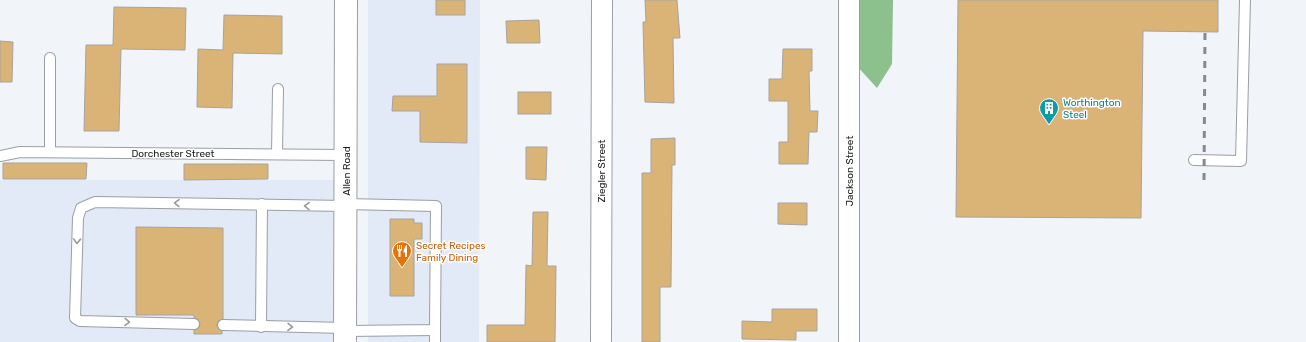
<svg xmlns="http://www.w3.org/2000/svg" width="1306" height="342" viewBox="0 0 1306 342" font-family="Rubik,sans-serif">
<rect width="100%" height="100%" fill="#f1f5fa"/>
<!-- built -->
<g fill="#e1eaf6">
<polygon points="368,0 480,0 479,342 368,342"/>
<polygon points="0,180 346,180 345,342 0,342"/>
</g>
<!-- forest -->
<polygon fill="#8cc18d" points="857,0 893,0 892,64 877,88 856,65"/>
<!-- building -->
<g fill="#dab476" stroke="#a6a39e">
<rect x="436" y="0" width="29" height="15"/>
<polygon points="645,0 677,0 680,38 673,38 674,103 645,102 643,22 646,22"/>
<polygon points="958,0 1218,0 1218,32 1143,31 1141,218 956,217"/>
<polygon points="114,7 186,8 185,50 121,49 119,131 84,131 86,45 113,45"/>
<polygon points="224,15 282,16 282,54 233,53 232,108 197,107 198,49 223,50"/>
<polygon points="539,20 540,43 507,43 506,21"/>
<polygon points="0,41 13,42 12,82 0,82"/>
<polygon points="783,49 812,49 812,71 809,71 810,111 818,111 817,132 809,132 808,164 779,164 779,142 788,142 788,101 769,101 769,79 782,79"/>
<polygon points="437,64 467,64 467,143 420,142 420,111 392,111 393,96 437,96"/>
<rect x="518" y="92" width="33" height="22"/>
<polygon points="675,138 675,165 672,165 671,287 660,287 660,342 642,342 642,173 651,173 651,139"/>
<polygon points="526,147 547,147 546,180 526,179"/>
<polygon points="3,163 87,163 86,179 3,179"/>
<polygon points="184,164 268,164 268,179 184,180"/>
<polygon points="778,203 807,203 807,225 778,224"/>
<polygon points="533,212 548,212 547,266 556,266 555,342 487,342 487,325 525,325 526,265 532,266"/>
<polygon points="390,219 414,219 414,223 422,223 422,239 414,239 414,296 390,296"/>
<polygon points="136,227 223,228 223,319 218,321 217,325 218,328 222,331 222,334 194,334 194,330 199,328 200,324 198,319 194,318 194,315 136,315"/>
<polygon points="772,309 817,309 817,331 796,331 796,340 742,339 742,321 772,322"/>
</g>
<g fill="none" stroke-linecap="round" stroke-linejoin="round">
<defs>
<g id="lane">
<polyline points="50,152 50,58"/>
<polyline points="277,154 278,89"/>
<polyline points="0,156 20,152 346,155"/>
<polyline points="1194,160 1241,161 1245,0"/>
<polyline points="194,324 80,321 75,318 78,218 81,208 95,202 346,206"/>
<polyline points="223,325 345,328"/>
<polyline points="261,327 262,204"/>
<polyline points="345,331 435,330 436,206 345,204"/>
<polyline points="435,342 435,330"/>
</g>
<g id="street">
<polyline points="601,342 602,0"/>
<polyline points="849,342 849,0"/>
</g>
<polyline id="secondary" points="345,342 346,0"/>
</defs>
<!-- lane casing -->
<use href="#lane" stroke="#9b9ea3" stroke-width="12"/>
<!-- street casing -->
<use href="#street" stroke="#9b9ea3" stroke-width="22"/>
<!-- secondary casing -->
<use href="#secondary" stroke="#9b9ea3" stroke-width="24"/>
<!-- lane -->
<use href="#lane" stroke="#fff" stroke-width="10"/>
<!-- street -->
<use href="#street" stroke="#fff" stroke-width="20"/>
<!-- secondary -->
<use href="#secondary" stroke="#fff" stroke-width="22"/>
<!-- rail -->
<polyline stroke="#87898d" stroke-width="3" stroke-dasharray="7 7" stroke-linecap="butt" points="1204,180 1205,32"/>
</g>
<!-- one-way arrows -->
<defs><path id="oneway-chevron" d="M-2-3.5L2.5 0L-2 3.5" fill="none" stroke-width="1.6" stroke-linecap="round" stroke-linejoin="round"/></defs>
<g stroke="#98999a">
<use href="#oneway-chevron" transform="translate(177 203) rotate(-179)"/>
<use href="#oneway-chevron" transform="translate(307 206) rotate(-179)"/>
<use href="#oneway-chevron" transform="translate(77 241) rotate(92)"/>
<use href="#oneway-chevron" transform="translate(127 322) rotate(2)"/>
<use href="#oneway-chevron" transform="translate(290 327) rotate(1)"/>
</g>
<!-- icons -->
<defs>
<symbol id="building-pin" viewBox="-11 -11 22 30"><path d="M0 17L-7.5 6A9.5 9.5 0 1 1 7.5 6Z" fill="#0f9aa8" stroke="#fff"/><path d="M-4-6H4V6H1V3H-1V6H-4ZM-2.5-4.3h1.7v1.8h-1.7ZM.8-4.3h1.7v1.8H.8ZM-2.5-1h1.7V.8h-1.7ZM.8-1h1.7V.8H.8Z" fill="#fff"/></symbol>
<symbol id="restaurant-pin" viewBox="-11 -11 22 30"><path d="M0 17L-7.5 6A9.5 9.5 0 1 1 7.5 6Z" fill="#e8710a" stroke="#fff"/><path d="M-5-6h1v4h1v-4h1v4h1v-4h1v5L-1.5 .5V6h-2V.5L-5-1ZM5-6V6H3V1.5H1.5Q1.5-4 5-6Z" fill="#fff"/></symbol>
</defs>
<g fill-rule="evenodd">
<use href="#building-pin" x="1038" y="97" width="22" height="30"/>
<use href="#restaurant-pin" x="391" y="240" width="22" height="30"/>
</g>
<g text-anchor="middle" stroke-width="3" stroke-linejoin="round" paint-order="stroke">
<!-- culture labels -->
<g font-size="10" fill="#0d838f" stroke="#fff" text-anchor="start">
<text x="1063" y="106">Worthington<tspan x="1063" dy="12">Steel</tspan></text>
</g>
<!-- street labels -->
<g font-size="10" fill="#1b1c1e" stroke="#fff">
<text x="173" y="157">Dorchester Street</text>
<text transform="translate(346 171) rotate(-90)" y="4">Allen Road</text>
<text transform="translate(601 171) rotate(-90)" y="4">Ziegler Street</text>
<text transform="translate(849 171) rotate(-90)" y="4">Jackson Street</text>
</g>
<!-- food labels -->
<g font-size="10" fill="#c56008" stroke="#fff" text-anchor="start">
<text x="416" y="249">Secret Recipes<tspan x="416" dy="12">Family Dining</tspan></text>
</g>
</g>
</svg>
